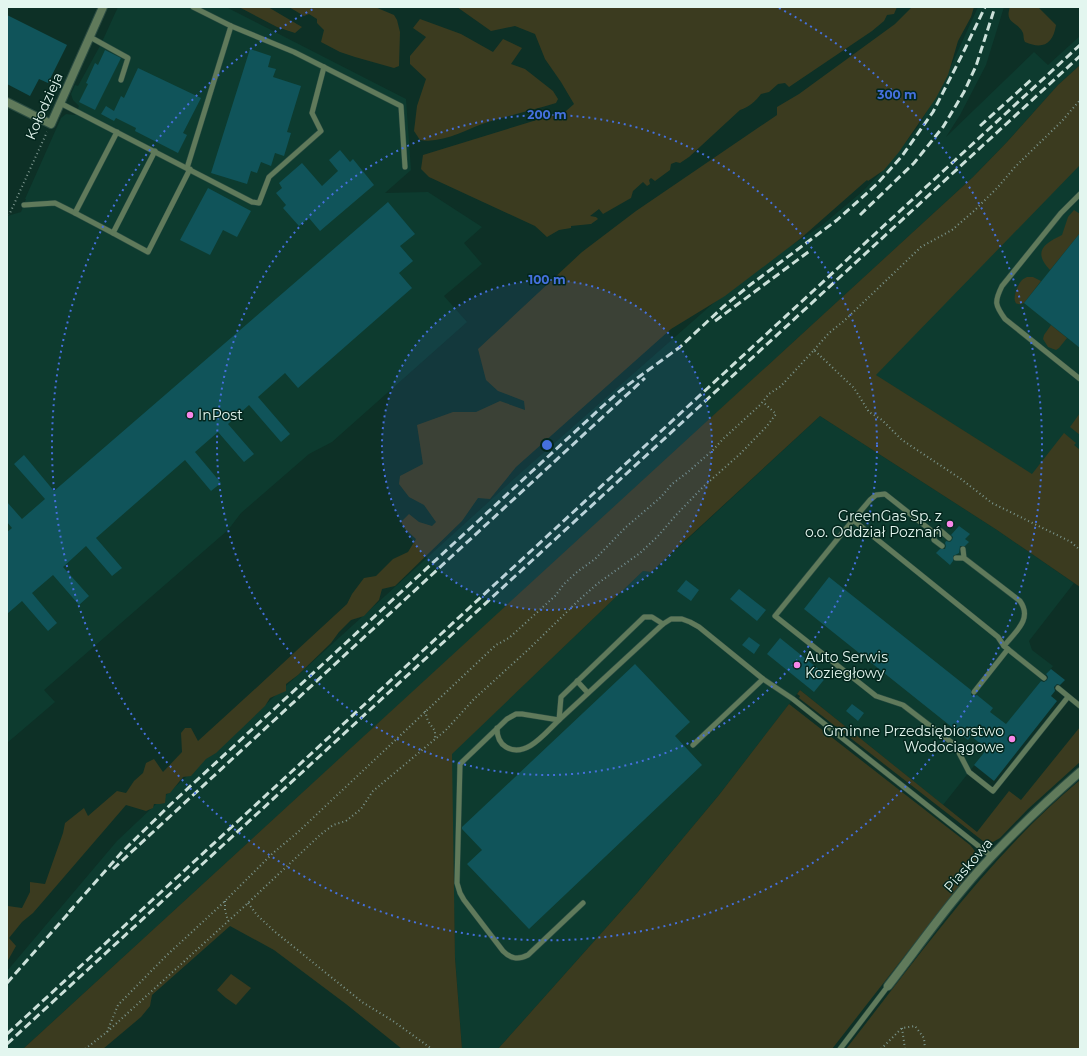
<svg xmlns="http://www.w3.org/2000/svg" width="1087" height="1056" viewBox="0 0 1087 1056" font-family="Montserrat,sans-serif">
<rect width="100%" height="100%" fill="#0d3026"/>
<!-- built -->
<g fill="#0d3b2f">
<polygon points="118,7 226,7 406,99 411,170 385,193 428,192 482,227 464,243 482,264 444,296 467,322 332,442 309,454 241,513 228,530 44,690 55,702 7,743 7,216 21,212 26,199 25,199 61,118 66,114 75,115 79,106 73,100 71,94 75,85 78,86 101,44"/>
<polygon points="978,7 1004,7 986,65 960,115 946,137 1034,52 1048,65 1080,36 1080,65 1058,85 1007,142 973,177 513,600 23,1049 7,1049 7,971 117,841 154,806 516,477 726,292 770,259 821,226 863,191 885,168 918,127 945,79"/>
<polygon points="1080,154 1080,505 866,369"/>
<polygon points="820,416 997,530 1074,583 1029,641 1032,650 1053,666 943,805 800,690 719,795 638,892 498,1049 462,1049 455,958 451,754 643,571 652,572"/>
</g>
<!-- green -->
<g fill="#3b3b1f">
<polygon points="239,7 268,7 302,27 295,33 277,27"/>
<polygon points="289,7 375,7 394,15 397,20 400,32 399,66 394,68 355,57 340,52 321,42 324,30 317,23 317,19 309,14 304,16"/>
<path d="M457 7H897L894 14 887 15 884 21 872 31 789 87 785 83 778 84 769 92 761 94C756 101 749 107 740 110L689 157 680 163 676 162 671 164 670 170 655 181 651 178 649 180 650 184 647 186 643 182 633 191 631 198 603 214 599 209 590 216 596 217 598 219 591 224 571 226V228L559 230 547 237 535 226 429 177 421 169 423 155 566 111 574 104 561 82 545 59 535 34 515 26 491 31Z"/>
<path d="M912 7H974L971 17 958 41 948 75 936 98 899 152 884 170 868 181 867 180 800 239 725 296 671 329 516 467 490 499 478 498 462 521 395 586 382 589 379 600 364 616 351 620 339 632 331 643 298 675 286 684V691L270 698 265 706 216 753 206 759 191 776 183 777 170 793 166 794 165 803 160 804H154L153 808 146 811 126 805 33 913 22 922 9 938 16 946 7 962V908L8 906 22 908 30 892V882L45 884 63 833 65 823 84 808 88 816 117 791 126 793 134 781 143 773 146 763 154 759 163 772 182 752 181 733 185 728H191L198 741C248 696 297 650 347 604L352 594 364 578 376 576 393 559 408 552 416 539 405 529 401 522 409 514 419 522 432 526 436 522 424 505 409 497 399 484 400 476 423 464 417 425 453 412H476L500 401 525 410 524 401 498 391 486 380 478 349 582 252 636 211 777 115V107L799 94 895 24Z"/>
<path d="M1010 7H1038L1056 25C1053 44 1043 50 1025 42 1023 39 1024 36 1023 33 1018 21 1004 24 1010 7Z"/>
<path d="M420 19 461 34 493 52 503 39 522 48 511 64 525 69 553 91 558 99 556 103C534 110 510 115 488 122 466 129 443 144 420 140L414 131 417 106 426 79 410 64V56L426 37 413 28Z"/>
<polygon points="1080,65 1080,165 876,375 1032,474 1064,433 1076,443 1074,445 1080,450 1080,587 997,530 820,416 651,572 643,571 452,754 455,958 462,1049 402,1049 346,1004 274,950 230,926 152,995 150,1006 141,1017 103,1049 23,1049 973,177 1007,142 1058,85"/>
<path d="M1074 210 1080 214V233L1050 270C1033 252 1043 244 1062 235L1068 217Z"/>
<path d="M1027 277H1033L1041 281 1024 303C1008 310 1016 286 1022 280 1023 279 1025 278 1027 277Z"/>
<polygon points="1051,325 1067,338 1059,348 1056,350 1048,347 1043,339 1044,335"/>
<polygon points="1080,413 1080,435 1070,427"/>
<polygon points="800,690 977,832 1009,791 1021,800 1080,727 1080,762 1028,809 1000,838 993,842 983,841 799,698 800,696 797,694"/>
<path d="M789 704 970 845C977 852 978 858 974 867L832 1049H498L638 892 719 795Z"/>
<path d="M1080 780V1049H846C919 956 988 857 1080 780Z"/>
<polygon points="231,974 251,988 236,1005 226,998 217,990"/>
</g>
<!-- building -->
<g fill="#10545a">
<polygon points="7,15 67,45 48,83 39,79 30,96 7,84"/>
<polygon points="250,49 271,56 268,67 276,69 273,77 301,86 287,132 291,133 284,156 275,153 271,166 261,162 257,173 251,171 247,184 211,173"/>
<polygon points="105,50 121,58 95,110 79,102 88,84 86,83 95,63 98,65"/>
<polygon points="138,68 201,98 183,133 187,135 178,153 135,131 136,128 116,118 114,121 101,114 106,106 114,111 121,96 124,98"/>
<polygon points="340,150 350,162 353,159 374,185 320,231 309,218 299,226 283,208 286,205 276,193 282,188 279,183 302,163 322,186 338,171 329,160"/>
<polygon points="208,188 251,211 237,237 223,230 210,255 180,240"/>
<polygon points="388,202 415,234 400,246 413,261 399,273 412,288 298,388 285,373 258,397 290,434 281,442 249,405 228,424 254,454 244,462 218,432 195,452 221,483 211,491 185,460 96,538 122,568 112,576 86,546 63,567 89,596 79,605 53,575 32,593 57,623 48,631 22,601 7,614 7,532 12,528 7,522 7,502 22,519 45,499 14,464 24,455 54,491"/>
<polygon points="1080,233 1080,348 1024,303"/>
<polygon points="959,526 970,534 965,539 969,542 965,546 960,546 959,553 953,556 953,561 950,565 936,553 940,549 945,549 946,546 945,543 946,541 950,542 952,540 953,537 951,535"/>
<polygon points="829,577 971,690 971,695 974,696 977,695 993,708 990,712 1006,724 1041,681 1044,682 1047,680 1048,677 1046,674 1051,669 1065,680 1060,685 1057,684 1054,687 1055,691 1051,696 1057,701 994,781 974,765 987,749 971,736 968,740 804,609"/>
<polygon points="686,580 699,590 691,601 677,591"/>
<polygon points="739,589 766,610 757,621 730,599"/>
<polygon points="749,637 760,645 754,654 742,645"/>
<polygon points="780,638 827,676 814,692 767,654"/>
<polygon points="635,664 690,722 675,736 702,765 529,929 467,864 482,850 462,829 462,827"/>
<polygon points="852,704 864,713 858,721 846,711"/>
</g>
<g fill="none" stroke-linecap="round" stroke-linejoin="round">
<defs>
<g id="lane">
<polyline points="193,7 231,26 294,52 401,106 405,167"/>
<polyline points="90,37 128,58 121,80"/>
<polyline points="60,103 252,202 259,203 269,177 321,131 312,113 324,67"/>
<polyline points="187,168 231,26"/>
<path d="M1080 194 1061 213 1002 286C994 302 995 305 1005 319L1080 379"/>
<polyline points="24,205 55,203 75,213 117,132"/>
<polyline points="75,213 113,233 155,151"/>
<polyline points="113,233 148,252 190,169"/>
<polyline points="853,520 870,500 876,495 885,494 933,532 941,531 949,538"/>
<polyline points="933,532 934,540 942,546"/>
<path d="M963 549 964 558 1020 601C1033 619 1015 632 1004 646"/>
<polyline points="956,558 964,558"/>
<polyline points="1044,678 1004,646 998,637 853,520 775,616 876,696 903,705 955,745 969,772 993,791 1068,697"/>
<polyline points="577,681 588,693"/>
<polyline points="1058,688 1080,706"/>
<polyline points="974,692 1008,649"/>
<path d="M497 728C497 736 499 743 506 747 526 759 546 732 559 720L561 697 644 617H652L663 624"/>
<polyline points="693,745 763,679"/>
<path d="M583 903 528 955C518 960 511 959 503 951L464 900 460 893 457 883 460 764 507 719 516 714H522L559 720 663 624 671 619H682L690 622 699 627 763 679 793 699 991 856"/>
<polyline points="840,1049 888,986"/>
</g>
<g id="street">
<polyline points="7,102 51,124 103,7"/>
<path d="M888 986C922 942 954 896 992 856 1020 826 1049 799 1080 772"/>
</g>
</defs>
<!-- lane casing -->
<use href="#lane" stroke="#2b4c42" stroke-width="6"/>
<!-- street casing -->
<use href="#street" stroke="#2b4c42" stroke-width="10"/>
<!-- path -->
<g stroke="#7b968e" stroke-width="2" stroke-dasharray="1 3" stroke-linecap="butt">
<polyline points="7,214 10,213 47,132"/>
<polyline points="814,350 829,333 845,320 921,247 952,230 975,210 998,187 1015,167 1062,121 1080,100"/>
<polyline points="425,711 428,721 435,731 435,739"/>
<polyline points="225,901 225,910 228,921"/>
<polyline points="248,903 257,915 274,931 362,1002 393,1021 432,1049"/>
<polyline points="902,1028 905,1049"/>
<polyline points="107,1032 118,1005 166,956 222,904 273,853 297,833 496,645 509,638 555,596 564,584 577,572 595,559 626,527 661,497 672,484 688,472 713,450 723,439 760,405 769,394 781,386 814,350 854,388 869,412 882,420 902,440 961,479 992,503 1065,539 1071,542 1080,550"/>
<polyline points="85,1049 107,1032 248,903 320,835 333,825 346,821 361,809 373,791 446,730 474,699 530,648 580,599 597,584 640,553 658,536 677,514 703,487 740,454 767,426 776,414 763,402"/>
<polyline points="881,1049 902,1028 915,1026 924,1038 925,1049"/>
</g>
<!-- lane -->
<use href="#lane" stroke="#607a5b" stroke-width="5"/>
<!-- street -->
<use href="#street" stroke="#607a5b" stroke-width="8"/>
<!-- rail -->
<g stroke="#cbe0d9" stroke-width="3" stroke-dasharray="8 4" stroke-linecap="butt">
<polyline points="980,126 1032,79"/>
<polyline points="860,215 914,163 943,127 964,92 976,66 995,7"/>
<polyline points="715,321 811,250"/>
<polyline points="113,869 645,378"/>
<polyline points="69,912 122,852 171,804 604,405 621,390 680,347 723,307 750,285 837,220 877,184 902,156 933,112 962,55 985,7"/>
<polyline points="7,983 73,908"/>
<polyline points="7,1034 1080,45"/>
<polyline points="7,1044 1080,56"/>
</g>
</g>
<!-- distance rings -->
<circle cx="547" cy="445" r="165" fill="#4570dd" fill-opacity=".12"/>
<g fill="none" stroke="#4570dd" stroke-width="2" stroke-dasharray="2 4">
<circle cx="547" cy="445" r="165"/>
<circle cx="547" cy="445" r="330"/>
<path d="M779 8A495 495 0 1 1 315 8"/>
</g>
<!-- markers -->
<g fill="#f987e9" stroke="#03261d" stroke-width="1.5">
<circle cx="190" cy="415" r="4"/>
<circle cx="950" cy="524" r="4"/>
<circle cx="797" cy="665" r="4"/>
<circle cx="1012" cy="739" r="4"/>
</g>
<g text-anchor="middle" stroke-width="3" stroke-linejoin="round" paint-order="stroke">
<!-- street labels -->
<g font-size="14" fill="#e3f6ef" stroke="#03261d">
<text transform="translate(44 106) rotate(-66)" y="5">Kołodzieja</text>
<text transform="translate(968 865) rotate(-49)" y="5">Piaskowa</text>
</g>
<!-- poi labels -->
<g font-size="14" fill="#e3f6ef" stroke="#03261d" text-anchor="start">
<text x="198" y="420">InPost</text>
<text x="942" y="521" text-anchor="end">GreenGas Sp. z<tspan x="942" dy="16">o.o. Oddział Poznań</tspan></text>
<text x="805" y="662">Auto Serwis<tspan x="805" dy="16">Koziegłowy</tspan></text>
<text x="1004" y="736" text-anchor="end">Gminne Przedsiębiorstwo<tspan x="1004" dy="16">Wodociągowe</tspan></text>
</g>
</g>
<circle cx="547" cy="445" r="6" fill="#4570dd" stroke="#03261d" stroke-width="2"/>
<g font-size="12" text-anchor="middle" font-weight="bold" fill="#4570dd" stroke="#03261d" stroke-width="3" stroke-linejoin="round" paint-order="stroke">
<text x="897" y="99">300 m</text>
<text x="547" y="119">200 m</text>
<text x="547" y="284">100 m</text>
</g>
<!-- border -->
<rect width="1087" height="1056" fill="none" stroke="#e3f6ef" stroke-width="16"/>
</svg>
